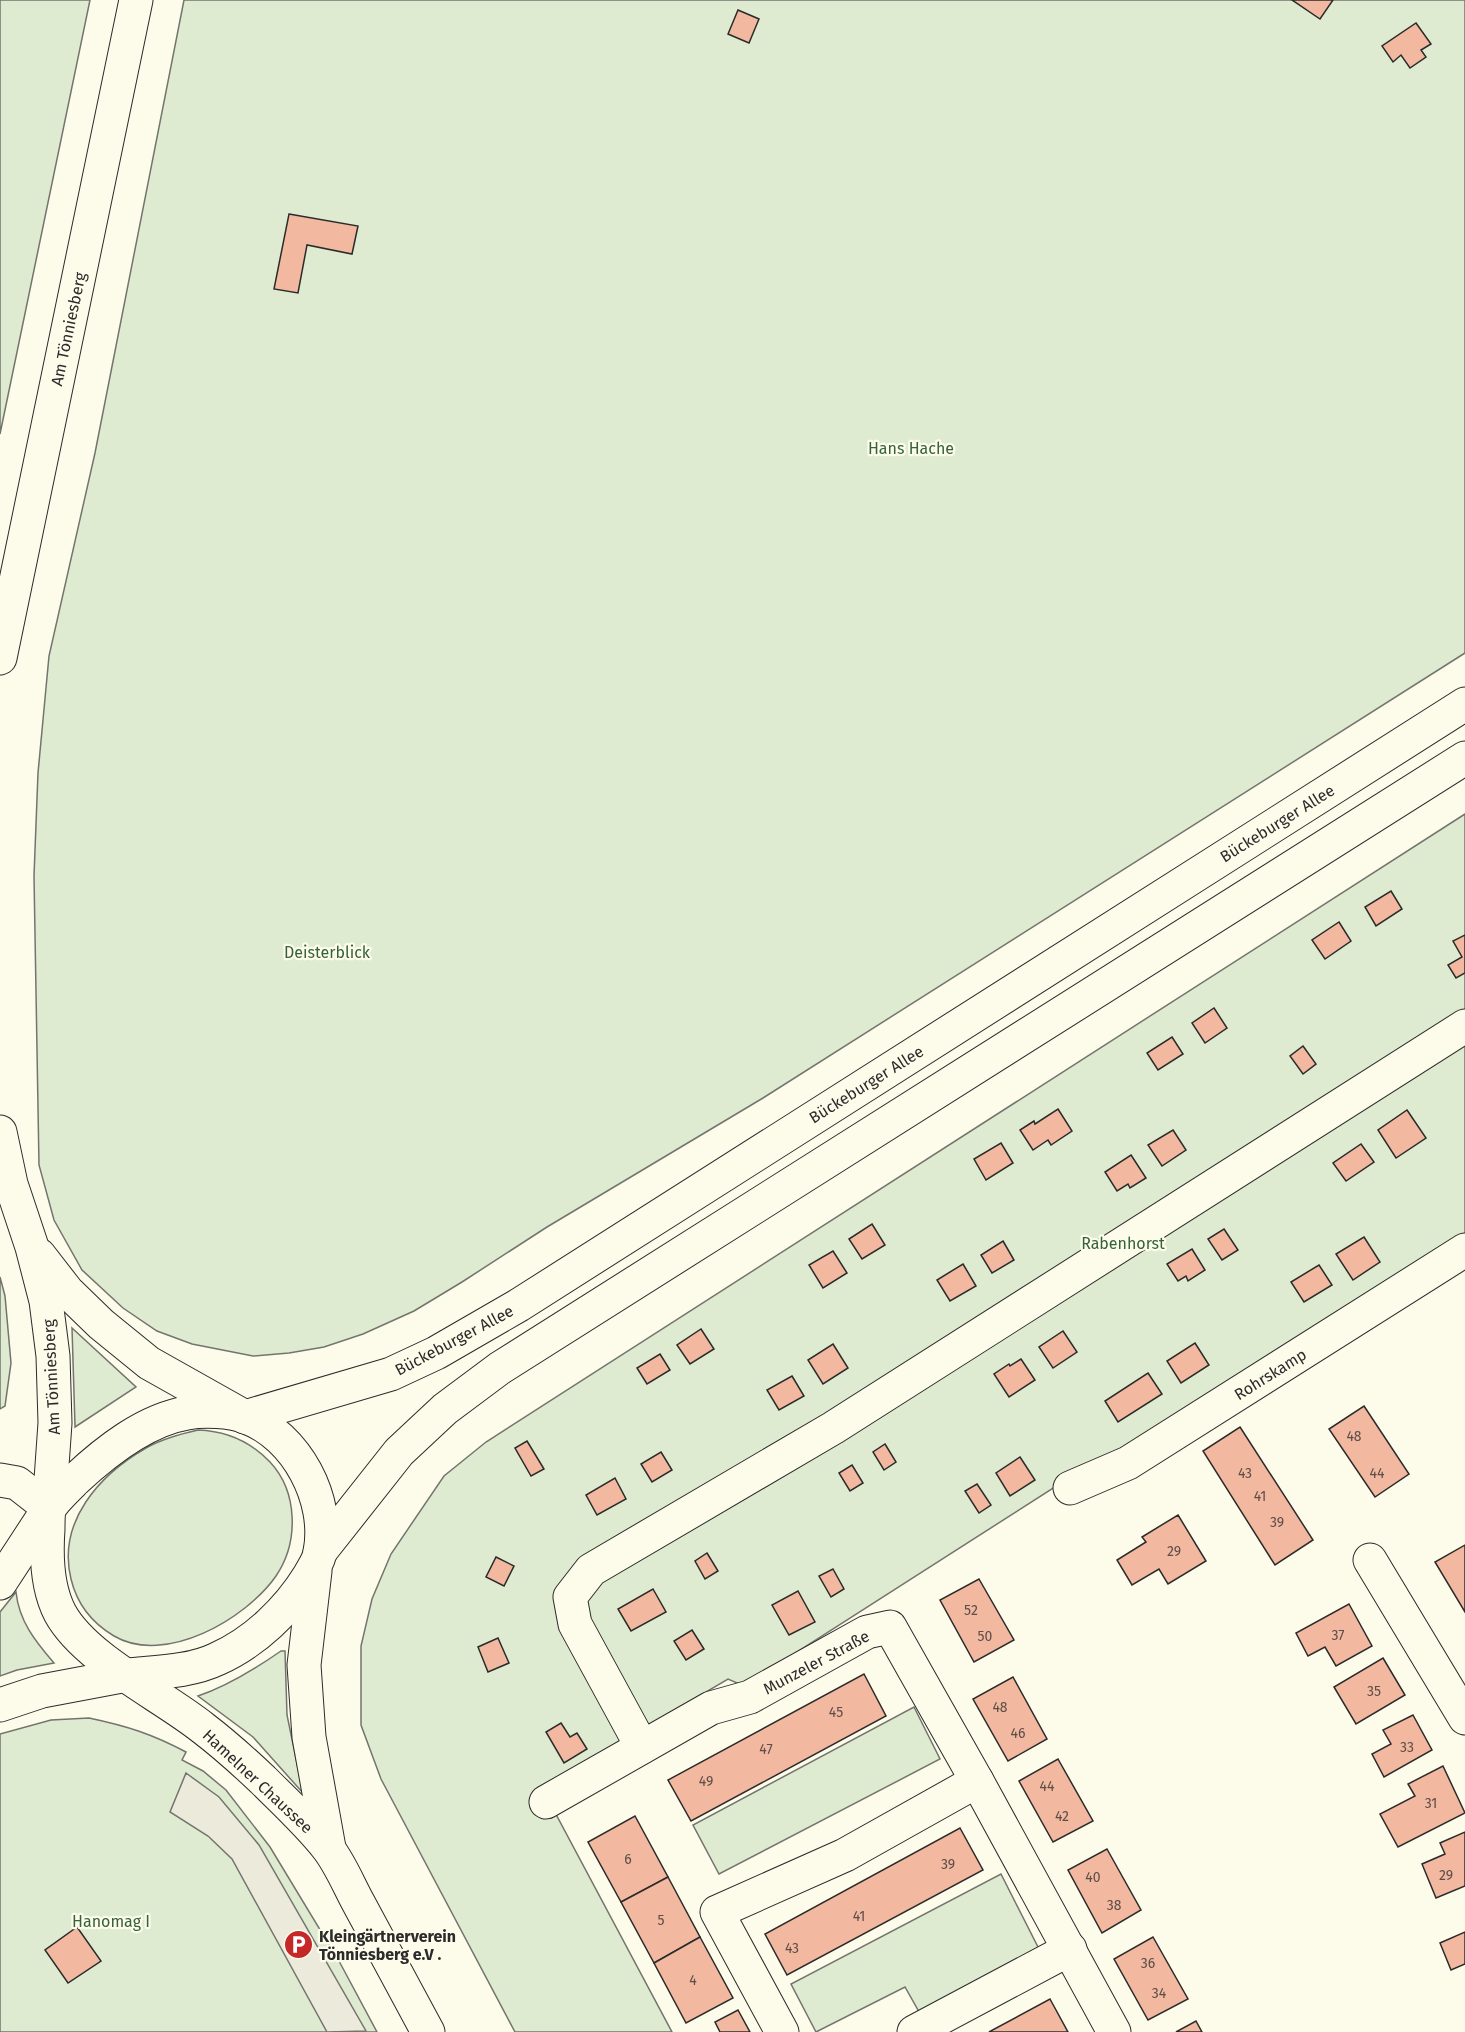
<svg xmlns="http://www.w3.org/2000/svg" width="1465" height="2032" viewBox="0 0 1465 2032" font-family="'Fira Sans',sans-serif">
<rect width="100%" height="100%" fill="#fdfbea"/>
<!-- green -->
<g fill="#deebd1" stroke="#74746e" stroke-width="1.5">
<polygon points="0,0 90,0 0,434"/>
<polygon points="184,0 1465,0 1465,653 763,1098 547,1227 462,1282 414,1311 363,1334 324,1347 289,1353 253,1356 192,1344 157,1331 123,1308 82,1270 54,1220 39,1165 34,876 38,773 49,656 95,453"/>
<polygon points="1465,814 1465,1234 1125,1451 1097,1460 744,1686 728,1679 542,1788 672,2032 515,2032 381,1779 361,1725 361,1646 372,1599 391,1554 444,1476 486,1442"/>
<polygon points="0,1277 5,1296 11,1363 5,1406 0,1409"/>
<polygon points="72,1328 136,1387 75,1427 75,1426"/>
<path d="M198 1430C226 1431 250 1441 270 1462 298 1492 299 1542 276 1576 246 1619 165 1666 114 1636 92 1623 77 1604 71 1579 57 1522 99 1475 146 1448 162 1439 180 1434 198 1430Z"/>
<path d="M16 1592C19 1621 35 1641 54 1663L17 1670 0 1676V1612Z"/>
<path d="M281 1651H285L287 1715 303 1793 253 1737 198 1696C228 1686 255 1669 281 1651Z"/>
<polygon points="914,1707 940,1759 719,1874 693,1825"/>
<path d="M89 1718C127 1726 152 1734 186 1752L182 1760 203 1771 226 1790 270 1847 339 1961 377 2032H0V1734L51 1720Z"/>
<polygon points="1001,1874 1043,1957 922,2017 905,1987 816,2032 791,1984"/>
</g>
<!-- parking -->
<polygon fill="#eceadb" stroke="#74746e" stroke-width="1.5" points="186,1773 219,1797 259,1845 366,2031 327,2032 232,1859 208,1836 170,1812"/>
<!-- building -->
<g fill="#f2b8a0" stroke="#2b2b2b" stroke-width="1.5">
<polygon points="1292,0 1333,0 1320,19"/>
<polygon points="738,10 759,19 749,43 728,34"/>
<polygon points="1416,23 1431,44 1421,50 1426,57 1410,68 1401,55 1393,62 1382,46"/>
<polygon points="289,214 358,226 352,254 307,245 298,293 274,289"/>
<polygon points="1391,891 1402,909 1376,926 1365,907"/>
<polygon points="1339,922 1351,941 1325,959 1312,940"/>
<polygon points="1465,935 1465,973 1456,978 1448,965 1462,957 1453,941"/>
<polygon points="1214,1008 1227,1028 1205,1043 1192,1023"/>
<polygon points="1172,1037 1183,1054 1158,1070 1147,1053"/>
<polygon points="1303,1046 1316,1064 1303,1074 1290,1056"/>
<polygon points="1058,1109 1072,1131 1051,1145 1048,1140 1033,1150 1020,1130 1034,1121 1035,1124"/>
<polygon points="1407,1110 1426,1138 1396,1158 1378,1130"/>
<polygon points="1173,1130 1186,1150 1162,1166 1148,1145"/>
<polygon points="1001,1143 1013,1163 986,1180 974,1159"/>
<polygon points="1361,1144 1374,1162 1346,1181 1333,1163"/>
<polygon points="1131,1155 1146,1178 1130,1188 1128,1184 1117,1191 1105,1172"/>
<polygon points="872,1224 885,1245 862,1259 849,1239"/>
<polygon points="1224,1229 1238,1250 1222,1260 1208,1239"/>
<polygon points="1364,1237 1380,1262 1353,1280 1336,1254"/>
<polygon points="1003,1241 1014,1260 992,1273 981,1255"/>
<polygon points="1192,1249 1205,1270 1188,1281 1186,1276 1178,1281 1167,1264"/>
<polygon points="833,1251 847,1273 823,1288 809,1265"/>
<polygon points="963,1264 976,1286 950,1301 937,1280"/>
<polygon points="1319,1265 1332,1285 1304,1302 1291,1282"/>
<polygon points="701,1329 714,1349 690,1364 677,1345"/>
<polygon points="1063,1331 1077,1352 1053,1368 1039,1347"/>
<polygon points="1195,1343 1209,1365 1181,1383 1167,1361"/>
<polygon points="833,1344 848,1368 823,1384 808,1360"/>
<polygon points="660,1354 670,1370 647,1384 637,1368"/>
<polygon points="1021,1359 1035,1380 1009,1397 994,1374 1009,1364 1010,1366"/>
<polygon points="1148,1373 1162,1394 1118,1422 1105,1401"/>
<polygon points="792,1376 804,1396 779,1410 767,1390"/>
<polygon points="1364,1406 1409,1474 1375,1497 1329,1429"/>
<polygon points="1240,1427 1313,1540 1275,1565 1203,1451"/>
<polygon points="527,1441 544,1469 531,1476 515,1448"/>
<polygon points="885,1444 896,1462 884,1470 873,1452"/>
<polygon points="661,1452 672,1470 652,1482 641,1464"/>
<polygon points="1020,1457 1035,1480 1010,1496 996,1473"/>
<polygon points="852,1465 863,1483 850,1491 839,1473"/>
<polygon points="615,1478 626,1499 597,1515 586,1495"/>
<polygon points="977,1484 991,1505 979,1513 965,1491"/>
<polygon points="1178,1515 1206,1561 1168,1584 1159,1569 1132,1585 1117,1560 1146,1542 1142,1537"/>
<polygon points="1465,1545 1465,1612 1435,1562"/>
<polygon points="707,1553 718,1571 705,1579 695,1561"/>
<polygon points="496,1557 514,1566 504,1586 486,1577"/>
<polygon points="833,1569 844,1589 831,1597 819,1576"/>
<polygon points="979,1579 1014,1640 974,1662 940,1600"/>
<polygon points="653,1589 666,1612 631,1631 618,1609"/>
<polygon points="798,1591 815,1622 789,1635 772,1605"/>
<polygon points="1349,1604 1372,1646 1336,1666 1325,1647 1308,1656 1296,1633"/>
<polygon points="692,1630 704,1649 686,1660 674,1641"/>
<polygon points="498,1638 509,1663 488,1672 478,1647"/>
<polygon points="1383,1658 1405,1695 1356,1724 1334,1687"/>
<polygon points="864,1674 886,1716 691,1821 668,1780"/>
<polygon points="1013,1677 1047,1739 1008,1761 973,1699"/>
<polygon points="1413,1715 1432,1750 1384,1777 1372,1754 1391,1744 1383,1730"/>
<polygon points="561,1723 570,1737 577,1733 587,1749 564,1763 546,1732"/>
<polygon points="1058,1759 1093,1821 1053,1842 1019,1781"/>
<polygon points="1443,1766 1465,1813 1398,1847 1380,1814 1415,1796 1408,1784"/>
<polygon points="635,1816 668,1877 621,1902 588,1842"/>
<polygon points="960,1828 983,1870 787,1975 765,1934"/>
<polygon points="1465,1832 1465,1886 1436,1898 1422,1864 1445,1854 1440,1843"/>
<polygon points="1107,1849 1141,1910 1102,1933 1068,1870"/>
<polygon points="668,1877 700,1937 654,1963 621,1902"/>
<polygon points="77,1927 101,1961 68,1983 45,1950"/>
<polygon points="1465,1932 1465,1964 1451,1970 1440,1943"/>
<polygon points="700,1937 733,1998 686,2023 654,1963"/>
<polygon points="1153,1937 1188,1999 1148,2020 1114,1959"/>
<polygon points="1050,1999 1068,2032 989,2032"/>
<polygon points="738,2010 750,2032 720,2032 715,2022"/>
<polygon points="1196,2021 1202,2032 1176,2032"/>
</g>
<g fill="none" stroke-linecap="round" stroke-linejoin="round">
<defs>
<g id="minor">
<polyline points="0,658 136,0"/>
<polyline points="0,1132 11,1184 32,1247 46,1301 53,1356 55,1423 49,1508"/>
<polyline points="39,1255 67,1291 101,1324 149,1363 245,1417"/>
<polyline points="0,1480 17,1483 49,1508"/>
<polyline points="1070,1488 1128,1463 1465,1250"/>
<polyline points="1370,1560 1465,1718"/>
<polyline points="642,1747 575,1624 570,1597 591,1570 833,1428 1465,1026"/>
<polyline points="546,1802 711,1708 750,1697 867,1632 890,1627 977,1781 1114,2032"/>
<polyline points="782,2032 717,1912 845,1855 977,1781"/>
<polyline points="914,2032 1070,1949"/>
</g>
<g id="major">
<polyline points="245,1417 391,1374 436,1353 519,1305 1465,704"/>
<polyline points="320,1552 399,1452 445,1409 500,1368 1465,758"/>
<polyline points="315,1571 304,1665 309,1737 329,1848"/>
<path d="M127 1675C156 1672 190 1672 217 1659 255 1642 288 1610 309 1576 313 1568 319 1561 320 1552 330 1500 297 1436 246 1417 230 1411 204 1410 187 1413 145 1420 106 1451 75 1480 69 1486 52 1502 49 1510 48 1515 48 1524 48 1529 46 1557 47 1588 60 1613 85 1659 162 1695 203 1728 224 1744 244 1762 263 1780 284 1801 309 1824 327 1847 340 1863 349 1886 359 1904 382 1947 405 1989 428 2032"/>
</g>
<g id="highway">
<polyline points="0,1583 49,1508"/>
<polyline points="0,1705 42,1691 127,1675"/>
</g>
</defs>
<!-- minor casing -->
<use href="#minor" stroke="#2b2b2b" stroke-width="35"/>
<!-- major casing -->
<use href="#major" stroke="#2b2b2b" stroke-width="35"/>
<!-- highway casing -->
<use href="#highway" stroke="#2b2b2b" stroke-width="35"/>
<!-- minor -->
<use href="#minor" stroke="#fdfbea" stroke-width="33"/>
<!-- major -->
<use href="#major" stroke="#fdfbea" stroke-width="33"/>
<!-- highway -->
<use href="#highway" stroke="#fdfbea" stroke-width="33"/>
</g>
<!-- icons -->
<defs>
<symbol id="parking-disc" viewBox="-11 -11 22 22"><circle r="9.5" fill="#c62828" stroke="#fdfbea"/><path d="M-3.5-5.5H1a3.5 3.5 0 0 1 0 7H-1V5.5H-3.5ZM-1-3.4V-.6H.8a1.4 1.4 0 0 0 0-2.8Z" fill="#fff"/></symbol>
</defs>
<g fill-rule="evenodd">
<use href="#parking-disc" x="282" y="1928" width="33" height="33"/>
</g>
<g text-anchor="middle" stroke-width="4.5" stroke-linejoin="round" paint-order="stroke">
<!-- number labels -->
<g font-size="14" fill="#5d4e48">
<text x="1354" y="1441">48</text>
<text x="1245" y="1478">43</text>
<text x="1377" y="1478">44</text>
<text x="1260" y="1501">41</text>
<text x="1277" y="1527">39</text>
<text x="1174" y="1556">29</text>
<text x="971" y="1615">52</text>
<text x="1338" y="1640">37</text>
<text x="985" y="1641">50</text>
<text x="1374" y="1696">35</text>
<text x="1000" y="1712">48</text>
<text x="836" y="1717">45</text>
<text x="1018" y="1738">46</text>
<text x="1407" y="1752">33</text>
<text x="766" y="1754">47</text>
<text x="706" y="1786">49</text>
<text x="1047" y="1791">44</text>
<text x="1431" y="1808">31</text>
<text x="1062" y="1821">42</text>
<text x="628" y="1864">6</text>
<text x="948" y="1869">39</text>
<text x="1446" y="1880">29</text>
<text x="1093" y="1882">40</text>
<text x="1114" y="1910">38</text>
<text x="859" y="1921">41</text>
<text x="661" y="1925">5</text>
<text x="792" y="1953">43</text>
<text x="1148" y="1968">36</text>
<text x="693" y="1985">4</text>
<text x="1159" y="1998">34</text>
</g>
<!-- street labels -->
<g font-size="16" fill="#2b2b2b" stroke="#fdfbea">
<text transform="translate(68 329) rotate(-78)" y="6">Am Tönniesberg</text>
<text transform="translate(1277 823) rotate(-32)" y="6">Bückeburger Allee</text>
<text transform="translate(866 1084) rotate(-32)" y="6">Bückeburger Allee</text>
<text transform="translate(454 1340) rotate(-28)" y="6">Bückeburger Allee</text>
<text transform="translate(1270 1374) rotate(-32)" y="6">Rohrskamp</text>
<text transform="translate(51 1377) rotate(-93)" y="6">Am Tönniesberg</text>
<text transform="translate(816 1662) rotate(-28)" y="6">Munzeler Straße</text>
<text transform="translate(258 1781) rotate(43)" y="6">Hamelner Chaussee</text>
</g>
<!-- park labels -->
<g font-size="16" fill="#34623c" stroke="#fdfbea">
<text x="911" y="454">Hans Hache</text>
<text x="327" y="958">Deisterblick</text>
<text x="1123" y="1249">Rabenhorst</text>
<text x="111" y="1927">Hanomag I</text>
</g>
<!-- poi labels -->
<g font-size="16" font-weight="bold" fill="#2b2b2b" stroke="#fdfbea" text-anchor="start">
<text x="319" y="1942">Kleingärtnerverein<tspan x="319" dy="18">Tönniesberg e.V .</tspan></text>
</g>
</g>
</svg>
